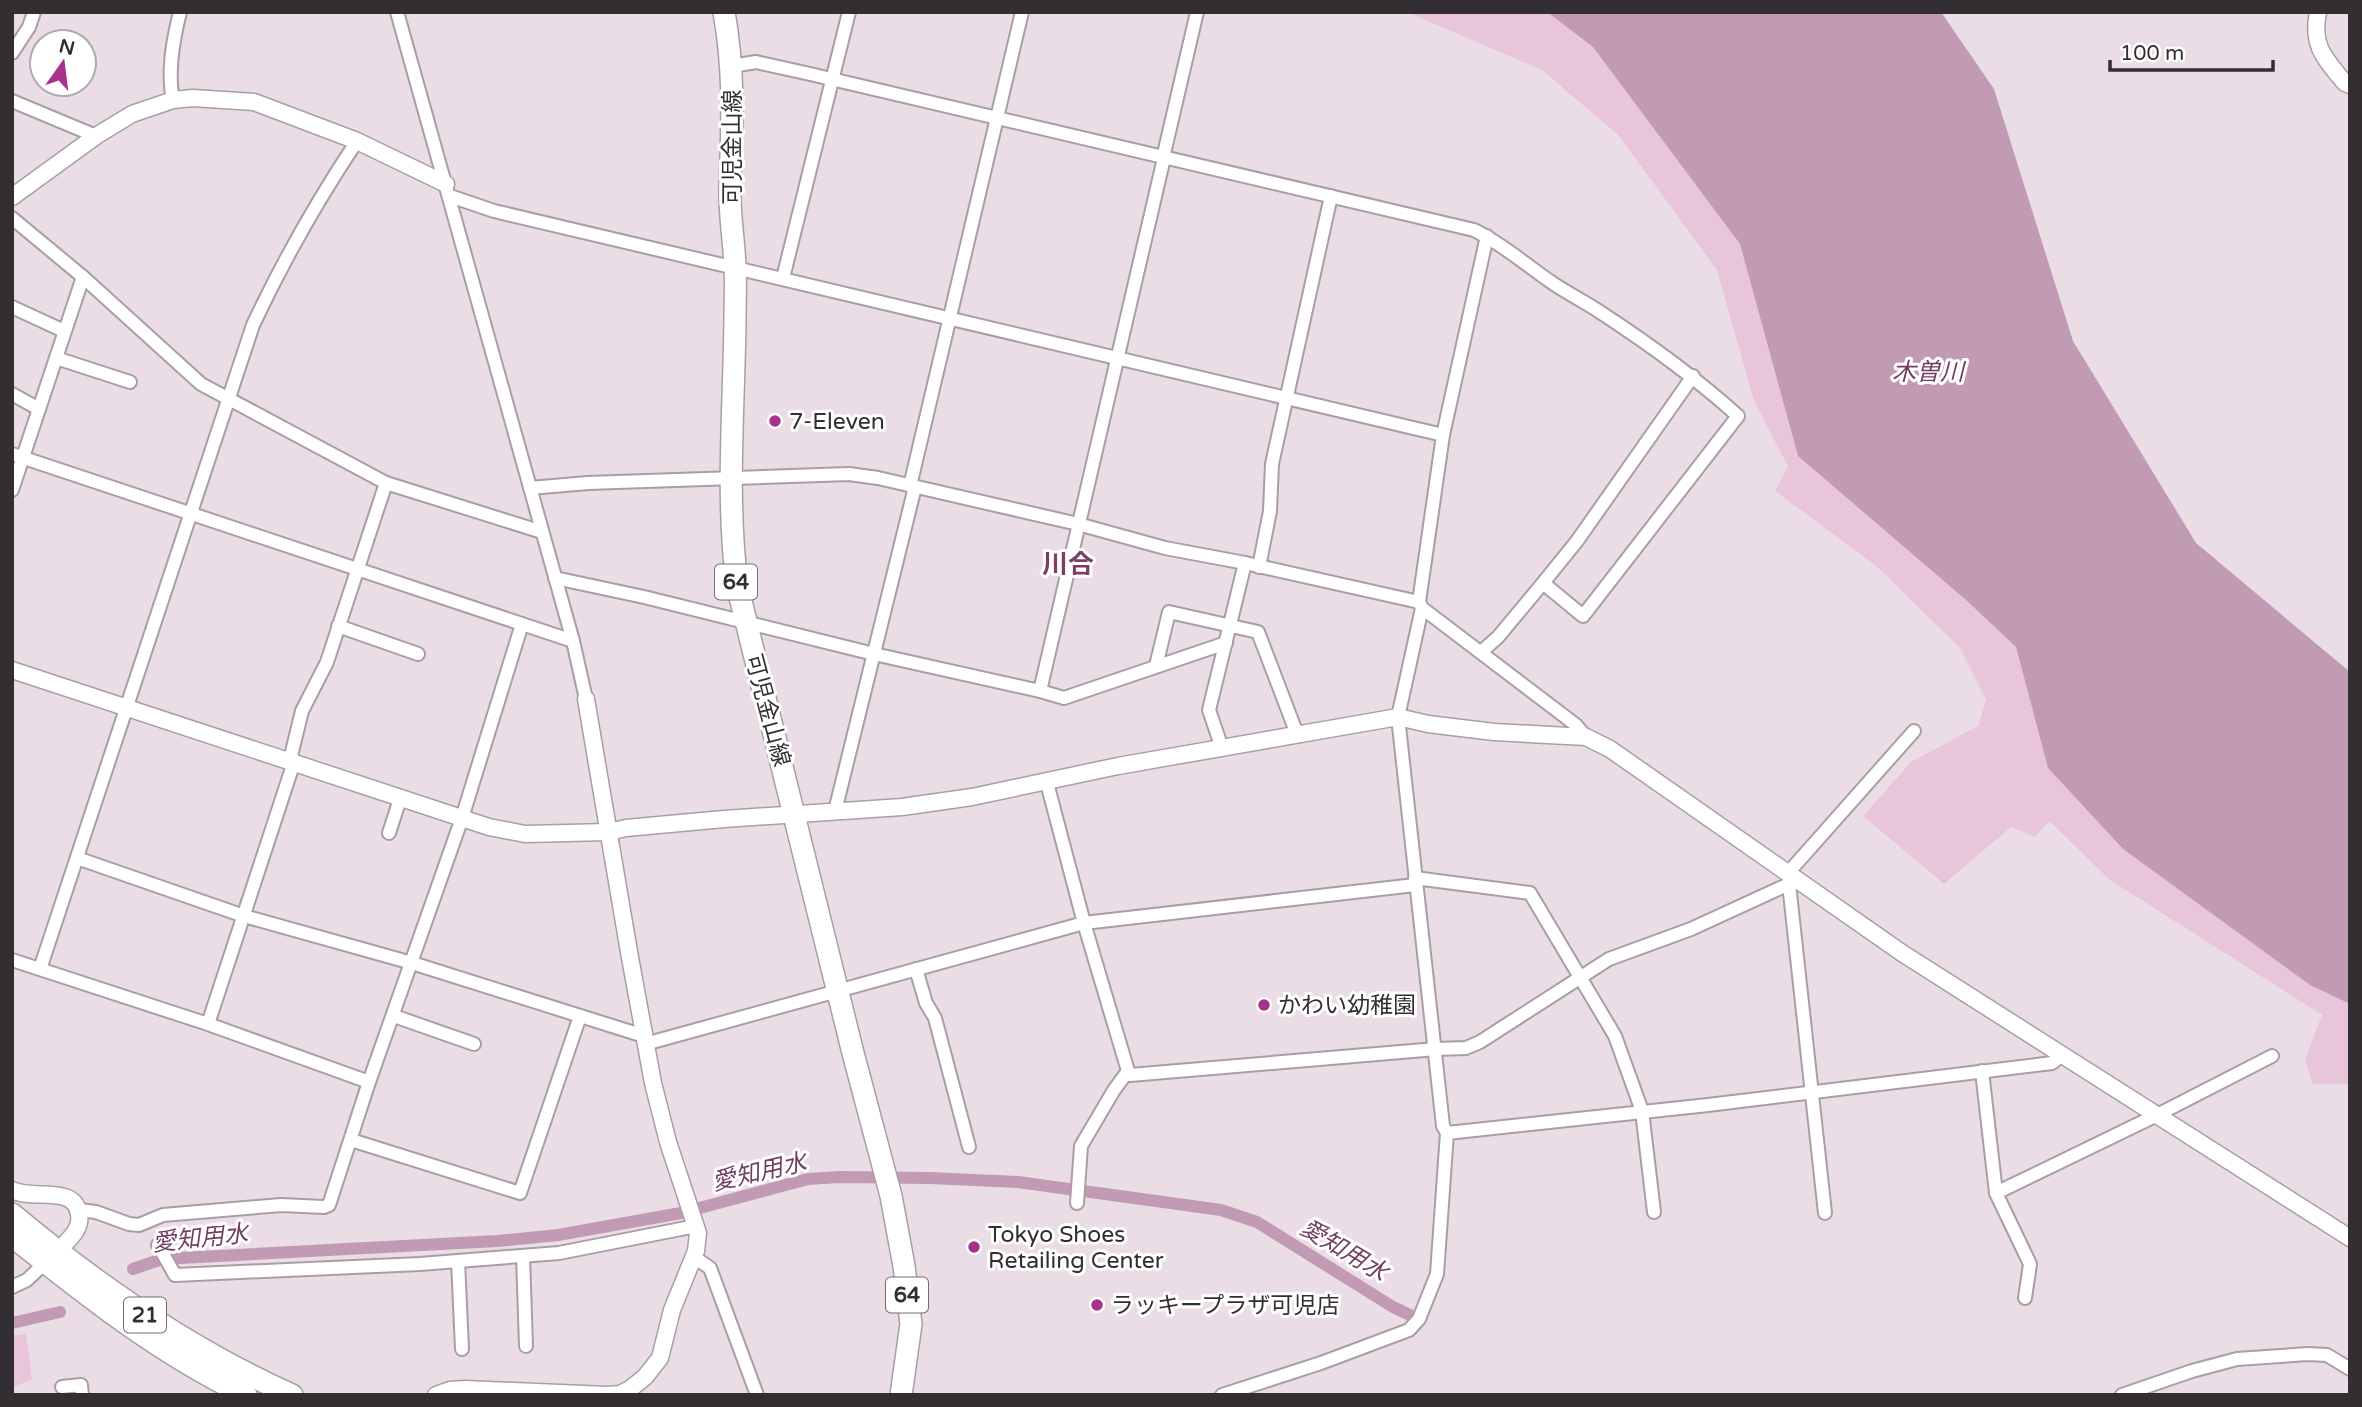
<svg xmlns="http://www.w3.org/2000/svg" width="2362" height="1407" viewBox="0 0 2362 1407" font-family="'Varela Round','Noto Sans JP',sans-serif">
<rect width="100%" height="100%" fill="#eadde5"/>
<!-- green -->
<g fill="#e9c5dc">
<polygon points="1407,12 1547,12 1593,47 1740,244 1798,456 1966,600 2016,647 2048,768 2123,849 2310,985 2350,1004 2350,1084 2313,1084 2305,1060 2322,1015 2110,880 2049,821 2035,837 2011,827 1944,884 1863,816 1911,762 1978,726 1986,700 1960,648 1875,565 1775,491 1788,466 1754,401 1717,270 1619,136 1542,70"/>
<polygon points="26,1334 32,1379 12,1388 12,1336"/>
</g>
<!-- water -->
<polygon fill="#c19bb4" points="1547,12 1941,12 1994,89 2073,341 2196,543 2350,672 2350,1004 2310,985 2123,849 2048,768 2016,647 1966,600 1798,456 1740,244 1593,47"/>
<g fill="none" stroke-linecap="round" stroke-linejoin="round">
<!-- canal -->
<g stroke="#c19bb4" stroke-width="12">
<polyline points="133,1269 162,1259 497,1241 558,1235 681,1213 808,1179 839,1177 930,1178 1018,1182 1221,1210 1257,1222 1393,1307 1412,1316"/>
<polyline points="12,1323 60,1312"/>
</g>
<defs>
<g id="minor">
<polyline points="397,12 573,641 586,699"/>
<polyline points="12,53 29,27 34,12"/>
<path d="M732 66 756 62 810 74 1474 230C1503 244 1527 266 1554 284 1569 294 1585 302 1600 312 1649 344 1695 377 1738 416L1583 616 1543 583 1498 637 1481 652"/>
<path d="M173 100C167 72 173 40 180 12"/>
<polyline points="12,101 96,136"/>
<polyline points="1163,158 1197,12"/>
<polyline points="450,196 494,211 1443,435"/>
<polyline points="12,218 83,277 201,384 386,483 542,532"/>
<polyline points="783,278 849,12"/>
<polyline points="12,307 64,331"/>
<polyline points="56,358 130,382"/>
<polyline points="12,394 39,409"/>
<polyline points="12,454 573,641"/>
<polyline points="910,486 1022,12"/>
<polyline points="530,488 588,483 849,474 878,478 1078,524 1165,548 1245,563 1419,602"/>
<polyline points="12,490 83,277"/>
<polyline points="1259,567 1270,511 1272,464 1331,196"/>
<polyline points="555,578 644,597 874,654 1040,691 1164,158"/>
<polyline points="1543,583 1577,541 1693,376"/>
<polyline points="1422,608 1576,725 1586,737"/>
<polyline points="338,626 418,654"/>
<polyline points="1156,666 1169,612 1258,632 1297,734"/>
<polyline points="1040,691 1064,698 1226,643"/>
<polyline points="1222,748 1209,710 1245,563"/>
<polyline points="290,760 302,711 327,662 386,483"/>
<polyline points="1047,783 1084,923 1128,1071 1114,1090 1081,1146 1077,1203"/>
<polyline points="835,811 915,487"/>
<polyline points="389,833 400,799"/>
<polyline points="77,858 244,916 412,963 644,1036"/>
<polyline points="1788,873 1914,731"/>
<polyline points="1415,878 1530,893 1615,1036 1642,1111 1654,1212"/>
<polyline points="1789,884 1825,1213"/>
<polyline points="12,960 208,1024 369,1082"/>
<path d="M40 969 253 325C283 261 317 201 357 141"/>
<polyline points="916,969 926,1003 935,1018 969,1147"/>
<polyline points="394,1016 474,1044"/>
<polyline points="208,1024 294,762"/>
<polyline points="645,1044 1084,923 1415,885"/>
<polyline points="1128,1071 1130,1075 1436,1049 1466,1048 1480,1042 1609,959 1691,929 1789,884 1793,877"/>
<polyline points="1982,1071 1996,1193 2030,1264 2025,1298"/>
<polyline points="1447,1133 1708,1105 2052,1063 2061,1056"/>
<polyline points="351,1140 520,1193 580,1016"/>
<polyline points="1996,1193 2157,1115 2272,1056"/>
<polyline points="79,1210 96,1212 129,1224 139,1225 163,1215 281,1205 324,1207 329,1205 369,1082 462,818 522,624"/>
<polyline points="158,1245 175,1275 420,1264 559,1253 696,1226"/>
<polyline points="523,1256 526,1346"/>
<polyline points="694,1257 710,1268 757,1395"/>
<polyline points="458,1261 462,1349"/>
<polyline points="12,1287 27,1280 50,1258"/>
<polyline points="62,1387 81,1385 82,1395"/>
<polyline points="1222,1395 1321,1363 1409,1330 1419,1319 1437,1274 1447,1133 1443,1126 1398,717 1422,608 1419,602 1443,435 1487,236"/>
<polyline points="2122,1395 2192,1371 2237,1359 2308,1354 2327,1355 2350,1369"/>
</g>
<g id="tertiary">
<path d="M2318 12C2311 46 2325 59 2345 83L2350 85"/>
<polyline points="12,197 96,136 132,114 173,100 193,98 254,102 357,141 446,184"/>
<polyline points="12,670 489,827 525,834 608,832 626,828 724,819 902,807 972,797 1118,766 1398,717 1428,724 1494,732 1586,737 1610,749 1902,953 2350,1238"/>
<path d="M12 1190C34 1201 74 1184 79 1214 82 1230 68 1240 58 1251"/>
<polyline points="436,1395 450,1390 465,1389 607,1395 620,1394 630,1389 645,1377 660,1358 672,1310 696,1251 698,1233 668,1142 653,1083 629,952 586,699"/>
</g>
<path id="primary" d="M724 12C735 75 732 124 730 187 729 213 734 240 735 266 736 284 735 302 735 319 734 408 726 496 737 585L853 1053 891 1196 904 1266 911 1324 901 1395"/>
<g id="trunk">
<path d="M12 1214C98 1286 189 1349 292 1395"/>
<path d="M12 1236C86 1295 160 1354 246 1395"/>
</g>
</defs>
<!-- minor casing -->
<use href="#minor" stroke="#aa9ea5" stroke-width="16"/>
<!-- tertiary casing -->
<use href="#tertiary" stroke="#aa9ea5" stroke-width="19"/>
<!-- primary casing -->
<use href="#primary" stroke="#aa9ea5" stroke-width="24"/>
<!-- trunk casing -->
<use href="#trunk" stroke="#aa9ea5" stroke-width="24"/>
<!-- minor -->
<use href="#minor" stroke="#fff" stroke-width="12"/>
<!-- tertiary -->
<use href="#tertiary" stroke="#fff" stroke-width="16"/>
<!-- primary -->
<use href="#primary" stroke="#fff" stroke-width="21"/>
<!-- trunk -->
<use href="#trunk" stroke="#fff" stroke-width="21"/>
</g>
<!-- markers -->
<g fill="#a8328a" stroke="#fff" stroke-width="2.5">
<circle cx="775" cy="421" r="7"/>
<circle cx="1264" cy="1005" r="7"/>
<circle cx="974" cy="1247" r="7"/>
<circle cx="1097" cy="1305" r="7"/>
</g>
<g text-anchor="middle" stroke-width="6" stroke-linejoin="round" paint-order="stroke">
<!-- shield labels -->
<g fill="#fff" stroke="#706d6f" stroke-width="2">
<rect x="715" y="564.5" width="42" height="35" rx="5"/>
<rect x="886" y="1277.5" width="42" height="35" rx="5"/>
<rect x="124" y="1297.5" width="42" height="35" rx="5"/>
</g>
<g font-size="21" font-weight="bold" fill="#332e31">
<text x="736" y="589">64</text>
<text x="907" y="1302">64</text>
<text x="145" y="1322">21</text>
</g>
<!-- street labels -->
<g font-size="23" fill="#332e31" stroke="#fff">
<text transform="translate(732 147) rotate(-90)" y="8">可児金山線</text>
<text transform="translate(768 710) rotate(75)" y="8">可児金山線</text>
</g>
<!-- poi labels -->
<g font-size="23" fill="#332e31" stroke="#fff" text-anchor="start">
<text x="789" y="429">7-Eleven</text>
<text x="1278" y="1013">かわい幼稚園</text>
<text x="988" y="1242">Tokyo Shoes<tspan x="988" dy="26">Retailing Center</tspan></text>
<text x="1111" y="1313">ラッキープラザ可児店</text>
</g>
<!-- water labels -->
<g font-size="24" font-style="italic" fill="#713e61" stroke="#fff">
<text x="1928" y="380">木曽川</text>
<text transform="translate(759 1172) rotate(-13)" y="8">愛知用水</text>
<text transform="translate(200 1238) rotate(-6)" y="8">愛知用水</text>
<text transform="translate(1344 1250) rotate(31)" y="8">愛知用水</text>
</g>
<!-- quarter labels -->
<g font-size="26" font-weight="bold" fill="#7a3e68" stroke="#fff">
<text x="1068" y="573">川合</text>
</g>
</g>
<!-- border -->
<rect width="2362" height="1407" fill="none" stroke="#332e31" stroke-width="28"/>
<!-- north arrow -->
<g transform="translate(63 63) rotate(14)"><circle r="33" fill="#ffffff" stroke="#adabad" stroke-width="2"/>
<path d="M0-5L12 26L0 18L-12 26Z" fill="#a8328a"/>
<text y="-10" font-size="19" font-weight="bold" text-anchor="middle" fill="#332e31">N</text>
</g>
<!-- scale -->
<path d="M2110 60v10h163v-10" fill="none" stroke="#332e31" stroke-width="3.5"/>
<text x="2120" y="60" font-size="21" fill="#332e31" stroke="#ffffff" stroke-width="5" paint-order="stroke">100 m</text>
</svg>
